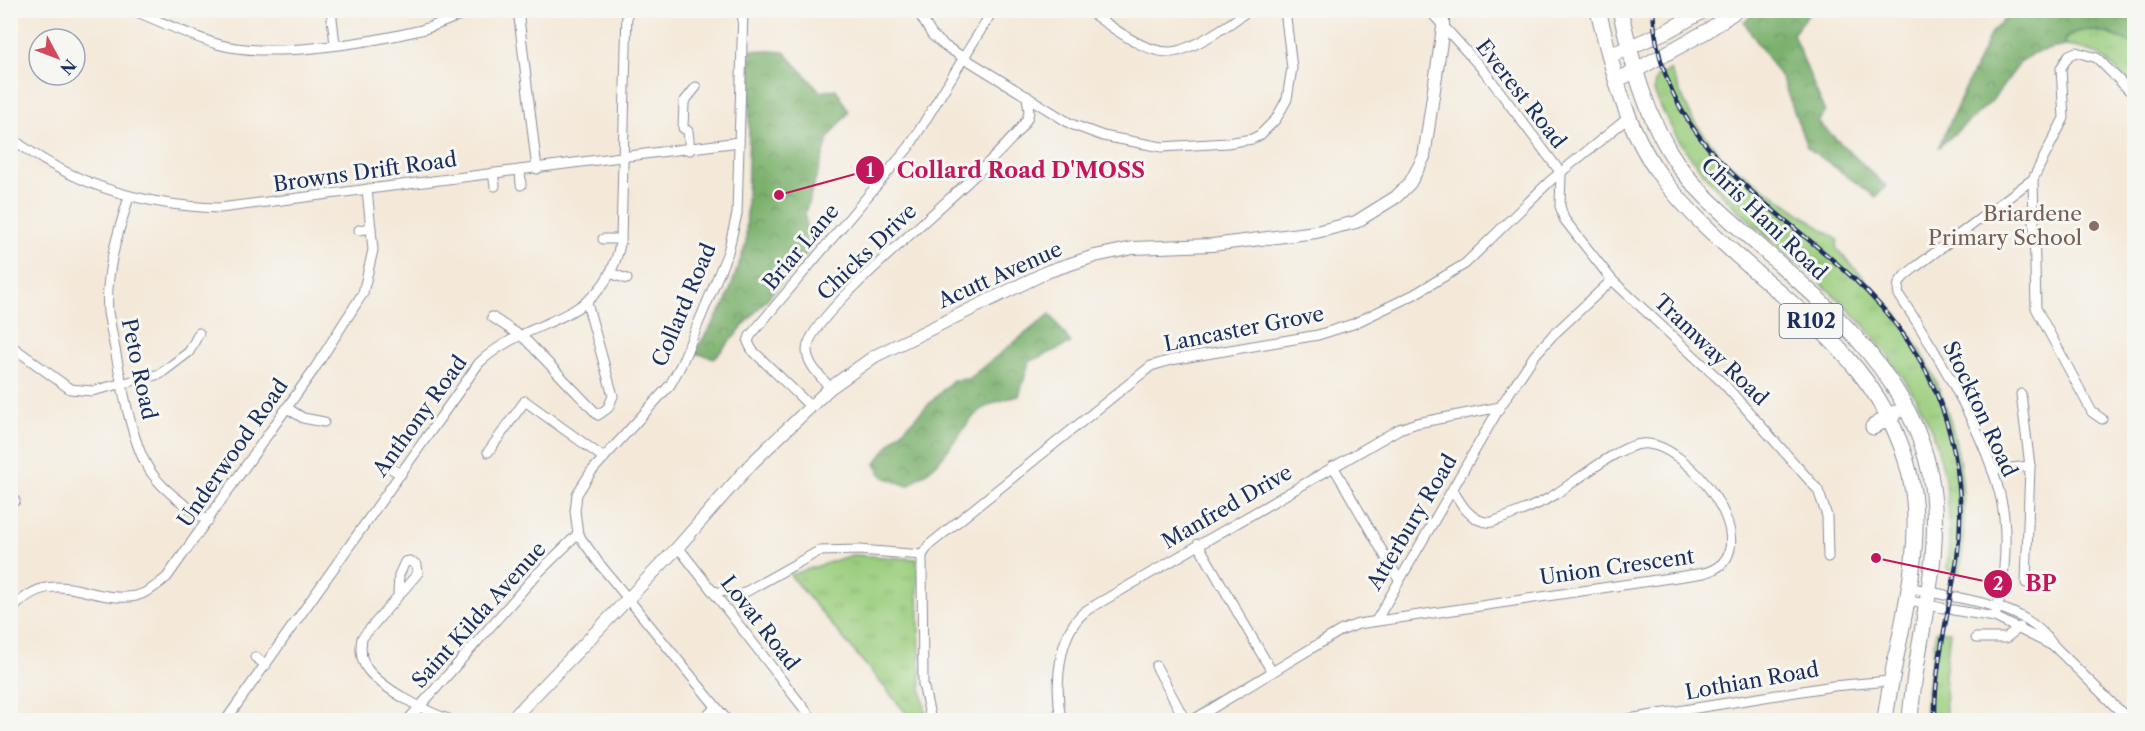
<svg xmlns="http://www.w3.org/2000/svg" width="2145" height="731" viewBox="0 0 2145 731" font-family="'Libre Caslon Text',serif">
<defs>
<pattern id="grass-tufts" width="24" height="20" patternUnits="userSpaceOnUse" patternTransform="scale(1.5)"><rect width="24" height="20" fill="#9bce7e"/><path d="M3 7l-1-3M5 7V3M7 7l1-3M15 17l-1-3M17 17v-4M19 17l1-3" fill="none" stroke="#85b16f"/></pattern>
<pattern id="forest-crowns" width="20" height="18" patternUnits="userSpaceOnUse" patternTransform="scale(1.5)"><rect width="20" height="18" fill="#7cb16d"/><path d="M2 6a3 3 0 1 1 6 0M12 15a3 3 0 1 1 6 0" fill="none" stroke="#65905d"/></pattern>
</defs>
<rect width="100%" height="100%" fill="#f6f6f2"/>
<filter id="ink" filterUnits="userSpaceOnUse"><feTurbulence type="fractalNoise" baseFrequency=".0167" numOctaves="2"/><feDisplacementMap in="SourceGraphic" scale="12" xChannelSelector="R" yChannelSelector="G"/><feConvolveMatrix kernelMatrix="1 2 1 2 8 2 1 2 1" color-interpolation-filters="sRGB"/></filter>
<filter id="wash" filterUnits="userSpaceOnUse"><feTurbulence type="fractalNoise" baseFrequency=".008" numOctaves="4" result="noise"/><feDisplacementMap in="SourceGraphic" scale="24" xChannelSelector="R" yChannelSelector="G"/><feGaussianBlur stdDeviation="1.35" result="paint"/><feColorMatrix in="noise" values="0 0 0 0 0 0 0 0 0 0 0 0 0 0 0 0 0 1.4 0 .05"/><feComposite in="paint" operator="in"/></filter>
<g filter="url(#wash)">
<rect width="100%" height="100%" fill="#f4e9d9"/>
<!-- grass -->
<g fill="url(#grass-tufts)" stroke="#5b7e6e" stroke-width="1.5">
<path d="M2088 30 2110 34 2134 45V87C2109 63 2102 49 2065 46L2064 40 2077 32Z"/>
<path d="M1670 70 1693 120 1724 160 1838 240 1836 248C1859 274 1885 298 1905 326 1956 399 1972 487 1960 574L1947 569C1953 512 1947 454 1918 402 1901 372 1881 344 1857 318 1792 249 1704 200 1663 111 1657 99 1650 90 1657 77Z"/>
<polygon points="852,555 917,559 921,688 927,720 912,720 790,575"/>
<polygon points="1936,631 1950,631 1945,676 1946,720 1923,720"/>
</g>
<!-- forest -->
<g fill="url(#forest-crowns)" stroke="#4c7066" stroke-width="1.5">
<polygon points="1756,11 1811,11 1793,34 1825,113 1818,122 1886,186 1876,197 1807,147 1783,81 1744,22"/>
<path d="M2013 11H2134V45C2115 34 2082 21 2064 40L2065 46 2033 53 2020 63 1991 102 1938 148 1991 33Z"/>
<polygon points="751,50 784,52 821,92 836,89 849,112 829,137 805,213 808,252 715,358 694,353 725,304 746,244"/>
<path d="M1050 314 1071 343 1029 362 1019 396C968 405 969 427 938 462 930 471 918 478 908 486L883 477 875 464 893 440 953 380 968 379Z"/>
</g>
</g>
<g filter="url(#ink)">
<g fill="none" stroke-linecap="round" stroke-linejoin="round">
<defs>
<polyline id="pedestrian" points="712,590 740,595"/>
<g id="minor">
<path d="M132 10C160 21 188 35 217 44 268 59 368 43 421 30 438 25 455 17 472 10"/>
<polyline points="331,10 335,44"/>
<polyline points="518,10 537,169"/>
<polyline points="917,10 932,35 945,46 1071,124 1103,136 1162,147 1227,143 1252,139 1260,135 1276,119 1287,99 1292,68 1285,10"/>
<path d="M1087 10C1110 25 1142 53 1171 52 1191 51 1232 23 1249 10"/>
<polyline points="1429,10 1485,72 1561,173"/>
<path d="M10 137C72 185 143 206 220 208L739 142"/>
<polyline points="690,150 688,131 683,128 684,102 696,87"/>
<polyline points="520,170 521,185"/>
<polyline points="493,173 495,186"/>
<polyline points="1561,173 1560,206 1564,219 1612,280 1724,384 1818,490 1827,516 1828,557"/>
<polyline points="2033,179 2036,308 2092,412 2102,419"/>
<path d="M129 197C117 236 105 272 108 313 117 354 127 432 147 466 161 490 185 505 208 521"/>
<polyline points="359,230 371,228"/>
<polyline points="603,239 621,239"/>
<polyline points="610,273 627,279"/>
<polyline points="492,317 525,339 598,415 608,408 613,396 587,303"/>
<polyline points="10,345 70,389 92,391 160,374 189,352 199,333"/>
<path d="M830 388C822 377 807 365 807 350 807 310 995 171 1027 119L1029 112 1027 96"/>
<polyline points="2021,394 2030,466 2026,583"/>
<polyline points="810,406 752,350 748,342 750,336 909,147 993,10"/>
<polyline points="287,408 303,418 324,422"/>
<polyline points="488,452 525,401 604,458"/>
<polyline points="1333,466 1399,580"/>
<polyline points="390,468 401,474"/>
<polyline points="1992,470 2030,466"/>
<polyline points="10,494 15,501"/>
<polyline points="1198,544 1272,672"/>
<polyline points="678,547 813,720"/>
<polyline points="1908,587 1945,595"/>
<path d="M398 594 399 575 405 562 410 561 417 565 418 573 362 638C360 649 361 661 368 670 383 689 428 713 451 720"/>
<polyline points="740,595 819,551 860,550 922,555"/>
<path d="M1955 597C1994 605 2029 611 2054 646L2129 720"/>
<polyline points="1906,600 1942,608"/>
<polyline points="1953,610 1995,617 2051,645"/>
<path d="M10 612C52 561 89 605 136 596 148 593 158 585 167 577L315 368 363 293 373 250 367 189"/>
<path d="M1995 617C2004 586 2007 549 2004 517 1997 452 1936 350 1899 295 1895 280 1907 274 1917 266L2033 179 2064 118 2061 68 2069 55 2076 52 2097 58 2134 95"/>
<polyline points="1376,621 1500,407 1534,356 1552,336 1612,280"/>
<polyline points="1976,638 2006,638 2020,627"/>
<polyline points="255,657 266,665"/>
<polyline points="1156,666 1185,720"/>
<path d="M226 720 479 363C532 313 606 327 621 239L627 10"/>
<polyline points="408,720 536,575 578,534"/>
<polyline points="703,720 716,707"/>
<polyline points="727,720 598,562 578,534 575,511 577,494 591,472 670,385 681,365 728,252 737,214 743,10"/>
<polyline points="931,720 923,684 922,562 922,555 929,545 1151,366 1171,360 1318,335 1353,324 1413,295 1465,264 1550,181 1628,118"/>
<path d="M1061 720C1055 686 1057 632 1087 610L1399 429 1417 423 1500 407"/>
<path d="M1193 720 1340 631 1358 624 1704 573C1775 554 1687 438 1641 444 1618 446 1573 484 1551 497 1532 508 1512 515 1492 522 1473 524 1461 505 1453 490"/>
<polyline points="1622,720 1833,686 1889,681"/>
</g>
<polyline id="tertiary" points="511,720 678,547 751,464 830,388 875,356 1049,271 1095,256 1133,248 1212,245 1316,232 1356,222 1396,197 1410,183 1424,157 1443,28 1443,10"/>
<g id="secondary">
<polyline points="1611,55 1667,31 1705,10"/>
<polyline points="1618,80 1707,31 1737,10"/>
</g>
<g id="primary">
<path d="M1598 10C1612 67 1625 127 1660 175 1739 283 1891 342 1913 492 1923 565 1894 647 1885 720"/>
<path d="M1620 10C1633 65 1646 119 1679 166 1698 192 1722 212 1746 234 1820 301 1909 369 1930 474 1946 557 1915 638 1910 720"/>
<polyline points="1873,427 1895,413"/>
</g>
</defs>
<!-- pedestrian casing -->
<use href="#pedestrian" stroke="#888c9c" stroke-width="9"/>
<!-- minor casing -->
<use href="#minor" stroke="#888c9c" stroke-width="11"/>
<!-- tertiary casing -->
<use href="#tertiary" stroke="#888c9c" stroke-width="14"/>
<!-- secondary casing -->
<use href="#secondary" stroke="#888c9c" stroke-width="16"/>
<!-- primary casing -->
<use href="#primary" stroke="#888c9c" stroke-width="17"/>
<!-- pedestrian -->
<use href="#pedestrian" stroke="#fff" stroke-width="7"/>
<!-- minor -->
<use href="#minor" stroke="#fff" stroke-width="9"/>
<!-- tertiary -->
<use href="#tertiary" stroke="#fff" stroke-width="12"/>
<!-- secondary -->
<use href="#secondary" stroke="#fff" stroke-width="14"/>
<!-- primary -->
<use href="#primary" stroke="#fff" stroke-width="15"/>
<defs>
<path id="rail" d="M1653 10C1659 143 1766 198 1852 277 1892 314 1926 360 1943 411 1959 458 1964 510 1957 559 1949 612 1934 666 1935 720"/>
</defs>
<!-- rail casing -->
<use href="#rail" stroke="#1b2f5e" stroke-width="4.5"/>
<!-- rail -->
<use href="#rail" stroke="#f6f6f2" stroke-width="2" stroke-dasharray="7" stroke-linecap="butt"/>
</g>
</g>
<!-- markers -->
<circle fill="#8d6e63" stroke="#f6f6f2" stroke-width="2" cx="2094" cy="226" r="6"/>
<g text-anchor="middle" stroke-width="6" stroke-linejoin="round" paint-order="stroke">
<!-- shield labels -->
<rect fill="#f6f6f2" stroke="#5d6b8a" stroke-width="1.5" x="1779.5" y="304" width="63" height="34" rx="4.5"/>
<g font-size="20" font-weight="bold" fill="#1b2f5e">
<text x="1811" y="328">R102</text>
</g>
<!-- street labels -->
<g font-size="21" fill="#1b2f5e" stroke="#f6f6f2">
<text transform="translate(1521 94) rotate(52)" y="7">Everest Road</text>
<text transform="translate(365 172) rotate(-8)" y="7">Browns Drift Road</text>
<text transform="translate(1764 219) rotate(44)" y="7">Chris Hani Road</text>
<text transform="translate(801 247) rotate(-50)" y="7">Briar Lane</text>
<text transform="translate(867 252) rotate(-44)" y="7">Chicks Drive</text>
<text transform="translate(1000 275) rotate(-24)" y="7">Acutt Avenue</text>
<text transform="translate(684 305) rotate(-67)" y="7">Collard Road</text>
<text transform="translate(1244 329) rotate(-11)" y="7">Lancaster Grove</text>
<text transform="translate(1711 350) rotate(44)" y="7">Tramway Road</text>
<text transform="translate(139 369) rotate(78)" y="7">Peto Road</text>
<text transform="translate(1980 409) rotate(65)" y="7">Stockton Road</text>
<text transform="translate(420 416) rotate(-54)" y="7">Anthony Road</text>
<text transform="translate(233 453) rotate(-55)" y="7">Underwood Road</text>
<text transform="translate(1227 507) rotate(-30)" y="7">Manfred Drive</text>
<text transform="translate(1412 522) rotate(-59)" y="7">Atterbury Road</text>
<text transform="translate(1617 567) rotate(-8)" y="7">Union Crescent</text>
<text transform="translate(479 615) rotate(-48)" y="7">Saint Kilda Avenue</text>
<text transform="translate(760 623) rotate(52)" y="7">Lovat Road</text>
<text transform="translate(1752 681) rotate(-10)" y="7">Lothian Road</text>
</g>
<!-- education labels -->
<g font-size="21" fill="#785e54" stroke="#f6f6f2" text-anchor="end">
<text x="2082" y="221">Briardene<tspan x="2082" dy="24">Primary School</tspan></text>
</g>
</g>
<!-- callouts -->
<path fill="none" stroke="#c2185b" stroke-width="2" d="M779 195L870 170M1876 558L1998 584"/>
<g fill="#c2185b" stroke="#f6f6f2" stroke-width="2">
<circle cx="779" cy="195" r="6"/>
<circle cx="1876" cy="558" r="6"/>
<circle cx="870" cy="170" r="15"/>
<circle cx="1998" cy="584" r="15"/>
</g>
<g font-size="18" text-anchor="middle" font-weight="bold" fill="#fff">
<text x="870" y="177">1</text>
<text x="1998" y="590">2</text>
</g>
<g font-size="22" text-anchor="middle" font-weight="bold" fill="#c2185b" stroke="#f6f6f2" stroke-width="6" stroke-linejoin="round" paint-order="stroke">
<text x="1021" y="178">Collard Road D'MOSS</text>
<text x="2041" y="591">BP</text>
</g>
<!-- margin -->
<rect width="2145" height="731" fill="none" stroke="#f6f6f2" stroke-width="36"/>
<!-- north arrow -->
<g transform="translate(57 57) rotate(131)"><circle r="28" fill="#f6f6f2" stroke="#9ea6b7" stroke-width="1.5"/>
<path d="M0-4.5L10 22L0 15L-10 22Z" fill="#d1495b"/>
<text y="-9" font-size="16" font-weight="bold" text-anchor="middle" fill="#1b2f5e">N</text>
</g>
</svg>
